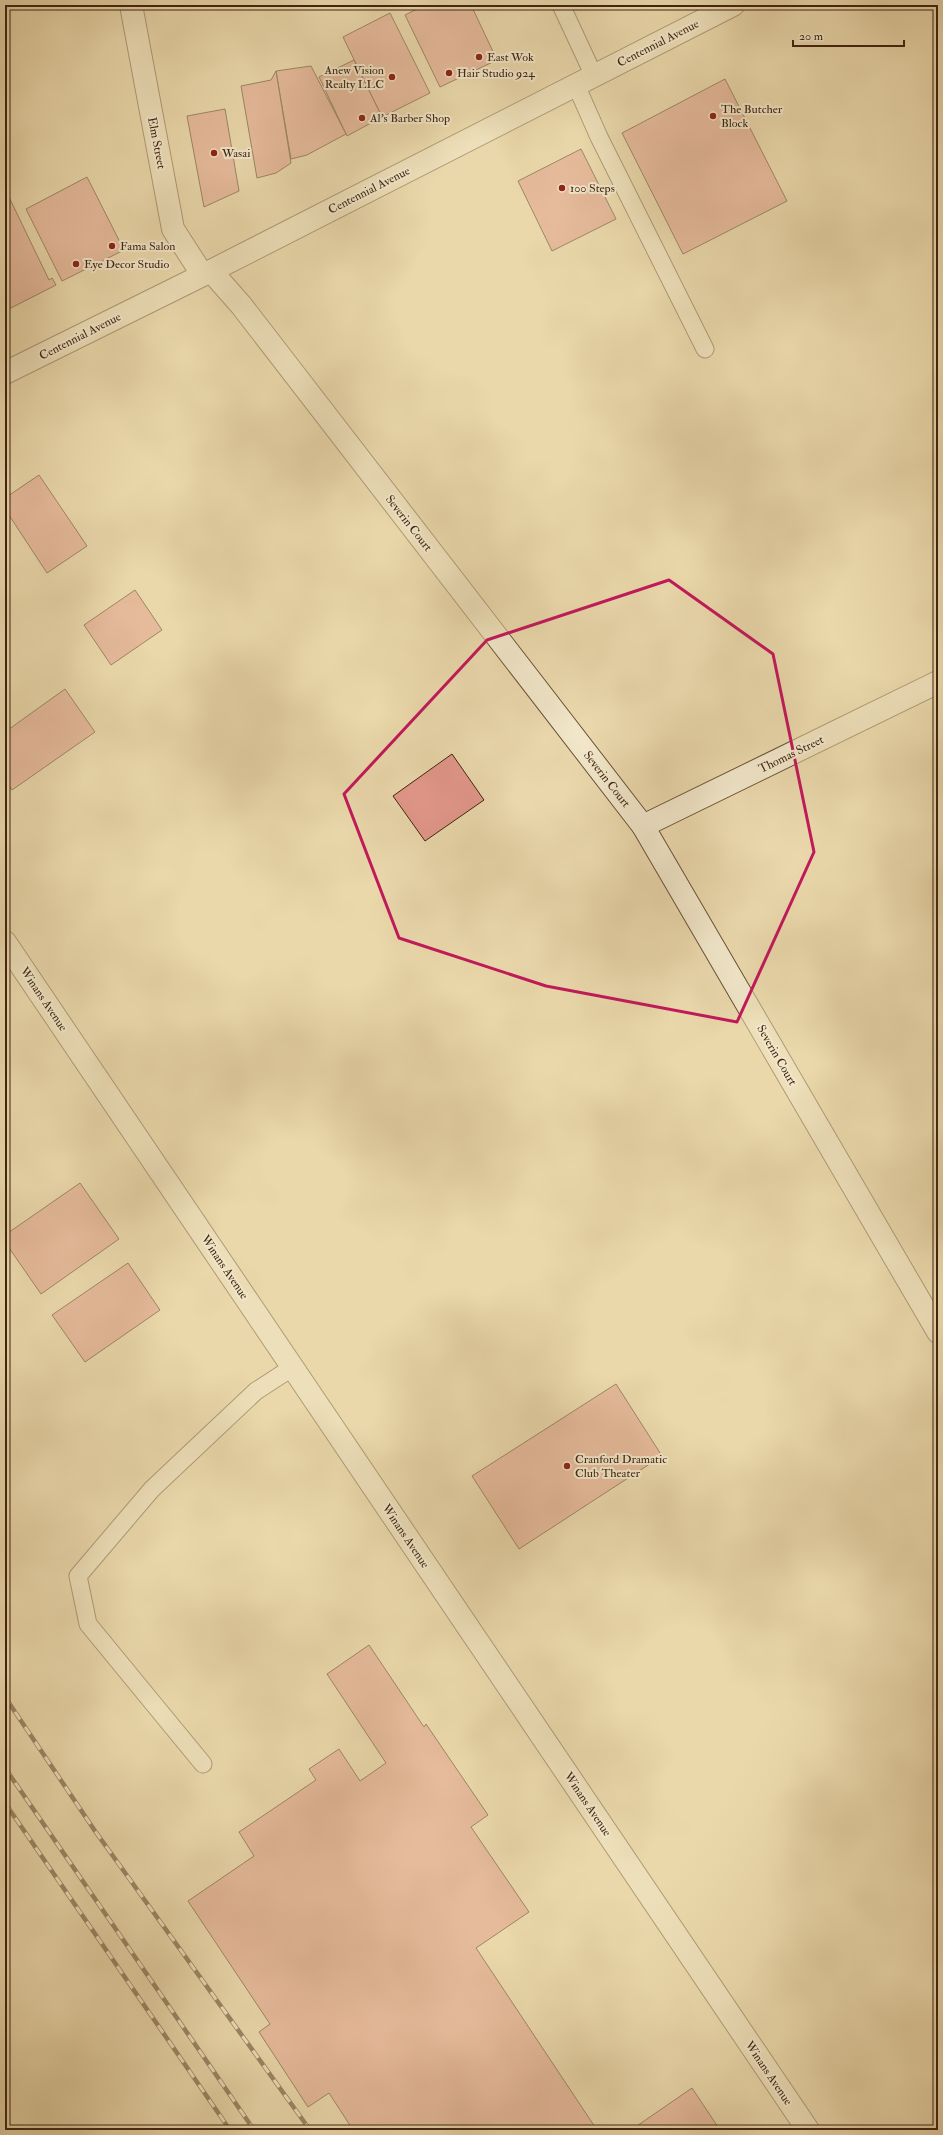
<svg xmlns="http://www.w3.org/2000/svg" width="943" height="2135" viewBox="0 0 943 2135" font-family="'IM FELL Double Pica',serif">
<rect width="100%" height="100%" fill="#ead8ac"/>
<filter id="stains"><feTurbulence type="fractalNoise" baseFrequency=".005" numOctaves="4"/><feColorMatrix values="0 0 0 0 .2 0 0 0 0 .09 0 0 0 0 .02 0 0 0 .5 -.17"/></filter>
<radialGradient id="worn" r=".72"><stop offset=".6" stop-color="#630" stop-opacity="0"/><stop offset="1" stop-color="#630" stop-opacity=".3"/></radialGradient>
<!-- building -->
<g fill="#e3988b" stroke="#3f2410">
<polygon points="425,5 471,5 497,60 440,87 405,15"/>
<polygon points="390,13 430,93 382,117 343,37"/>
<polygon points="354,60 382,117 347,136 319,77"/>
<polygon points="311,66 346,134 307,155 291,159 276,71"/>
<polygon points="276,71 291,163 276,173 257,178 241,86 271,80"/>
<polygon points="725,79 787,201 683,254 622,133"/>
<polygon points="225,109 239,191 204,207 187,116"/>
<polygon points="581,149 616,219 552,251 518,181"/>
<polygon points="87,177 124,250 62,281 26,209"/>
<polygon points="8,195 49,280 52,278 56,285 5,311 5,197"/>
<polygon points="39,475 87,546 47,573 5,509 5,498"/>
<polygon points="135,590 162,630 111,665 84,625"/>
<polygon points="65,689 95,732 12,790 5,779 5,732"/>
<polygon points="452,754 484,800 425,841 393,796"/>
<polygon points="80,1183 119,1239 41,1294 5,1242 5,1235"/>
<polygon points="128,1263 160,1310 85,1362 52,1315"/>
<polygon points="616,1384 662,1456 519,1549 472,1476"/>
<polygon points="369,1645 424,1727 426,1724 488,1815 471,1827 529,1912 476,1948 597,2130 353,2130 329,2093 308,2107 259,2032 270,2024 188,1901 254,1856 239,1832 316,1780 309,1769 339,1749 360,1781 386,1763 327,1674"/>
<polygon points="692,2088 720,2130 631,2130"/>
</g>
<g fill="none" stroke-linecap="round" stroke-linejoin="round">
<defs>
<g id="service">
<polyline points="561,5 594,76"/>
<polyline points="576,85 599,137 705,349"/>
<polyline points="203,1764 88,1624 78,1576 152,1489 256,1391 293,1367"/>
</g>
<g id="minor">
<polyline points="131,5 173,229 202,274"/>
<polyline points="211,271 241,305 643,826 938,1332"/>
<polyline points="643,826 938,682"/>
<polyline points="5,942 808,2130"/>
</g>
<polyline id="tertiary" points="5,373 211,271 733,5"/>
</defs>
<!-- service casing -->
<use href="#service" stroke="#6a5137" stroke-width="19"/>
<!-- minor casing -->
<use href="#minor" stroke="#6a5137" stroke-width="24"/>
<!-- tertiary casing -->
<use href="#tertiary" stroke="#6a5137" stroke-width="24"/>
<!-- service -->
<use href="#service" stroke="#f1e6c9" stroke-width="17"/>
<!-- minor -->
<use href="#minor" stroke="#f1e6c9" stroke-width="22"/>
<!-- tertiary -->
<use href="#tertiary" stroke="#f1e6c9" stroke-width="22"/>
<defs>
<g id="rail">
<polyline points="5,1697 95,1831 310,2130"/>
<polyline points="5,1768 254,2130"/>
<polyline points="5,1803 230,2130"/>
</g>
</defs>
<!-- rail casing -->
<use href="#rail" stroke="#3f2410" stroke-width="4.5"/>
<!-- rail -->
<use href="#rail" stroke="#f1e6c9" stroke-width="3" stroke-dasharray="9" stroke-linecap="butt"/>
</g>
<!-- marked area -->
<path d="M0 0H943V2135H0ZM669 580 773 654 814 852 737 1022 546 986 399 938 344 794 487 640Z" fill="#ead8ac" fill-opacity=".55" fill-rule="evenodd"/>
<path fill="none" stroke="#c2185b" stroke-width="3" stroke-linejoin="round" d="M669 580 773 654 814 852 737 1022 546 986 399 938 344 794 487 640Z"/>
<!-- markers -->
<g fill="#8f2418" stroke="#f1e6c9" stroke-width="1.5">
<circle cx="479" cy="57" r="4"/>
<circle cx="449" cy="73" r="4"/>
<circle cx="392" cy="77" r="4"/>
<circle cx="713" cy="116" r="4"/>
<circle cx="362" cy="118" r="4"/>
<circle cx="214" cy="153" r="4"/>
<circle cx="562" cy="188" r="4"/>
<circle cx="112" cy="246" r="4"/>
<circle cx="76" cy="264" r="4"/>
<circle cx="567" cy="1466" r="4"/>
</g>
<g text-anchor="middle" stroke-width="4" stroke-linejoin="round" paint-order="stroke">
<!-- street labels -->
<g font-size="12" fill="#3f2410" stroke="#f1e6c9">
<text transform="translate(658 43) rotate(-27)" y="4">Centennial Avenue</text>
<text transform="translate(157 143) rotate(79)" y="4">Elm Street</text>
<text transform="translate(369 190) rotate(-27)" y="4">Centennial Avenue</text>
<text transform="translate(80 336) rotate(-27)" y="4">Centennial Avenue</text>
<text transform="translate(409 523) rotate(52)" y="4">Severin Court</text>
<text transform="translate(791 754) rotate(-26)" y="4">Thomas Street</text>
<text transform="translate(607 779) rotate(52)" y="4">Severin Court</text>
<text transform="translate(44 999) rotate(56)" y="4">Winans Avenue</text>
<text transform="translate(777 1055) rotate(60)" y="4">Severin Court</text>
<text transform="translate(225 1267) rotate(56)" y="4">Winans Avenue</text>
<text transform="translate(406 1536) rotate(56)" y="4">Winans Avenue</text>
<text transform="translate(588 1804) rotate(56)" y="4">Winans Avenue</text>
<text transform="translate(769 2073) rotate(56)" y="4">Winans Avenue</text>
</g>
<!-- poi labels -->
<g font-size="12" fill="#3f2410" stroke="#f1e6c9" text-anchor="start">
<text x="487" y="61">East Wok</text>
<text x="384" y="74" text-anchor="end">Anew Vision<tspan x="384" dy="14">Realty LLC</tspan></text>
<text x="457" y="77">Hair Studio 924</text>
<text x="721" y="113">The Butcher<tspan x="721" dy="14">Block</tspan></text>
<text x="370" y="122">Al's Barber Shop</text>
<text x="222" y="157">Wasai</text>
<text x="570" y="192">100 Steps</text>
<text x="120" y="250">Fama Salon</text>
<text x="84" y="268">Eye Decor Studio</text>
<text x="575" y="1463">Cranford Dramatic<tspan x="575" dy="14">Club Theater</tspan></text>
</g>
</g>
<!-- margin -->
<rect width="943" height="2135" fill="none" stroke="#ead8ac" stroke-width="20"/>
<rect x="6" y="6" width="931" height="2123" fill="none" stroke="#3f2410" stroke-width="2"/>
<rect x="10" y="10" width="923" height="2115" fill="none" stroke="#3f2410"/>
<!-- scale -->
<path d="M793 40v6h111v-6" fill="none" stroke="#3f2410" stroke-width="2"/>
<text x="799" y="40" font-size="12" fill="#3f2410" stroke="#f1e6c9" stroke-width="3" paint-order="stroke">20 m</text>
<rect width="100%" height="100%" filter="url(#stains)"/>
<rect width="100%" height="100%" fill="url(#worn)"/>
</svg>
